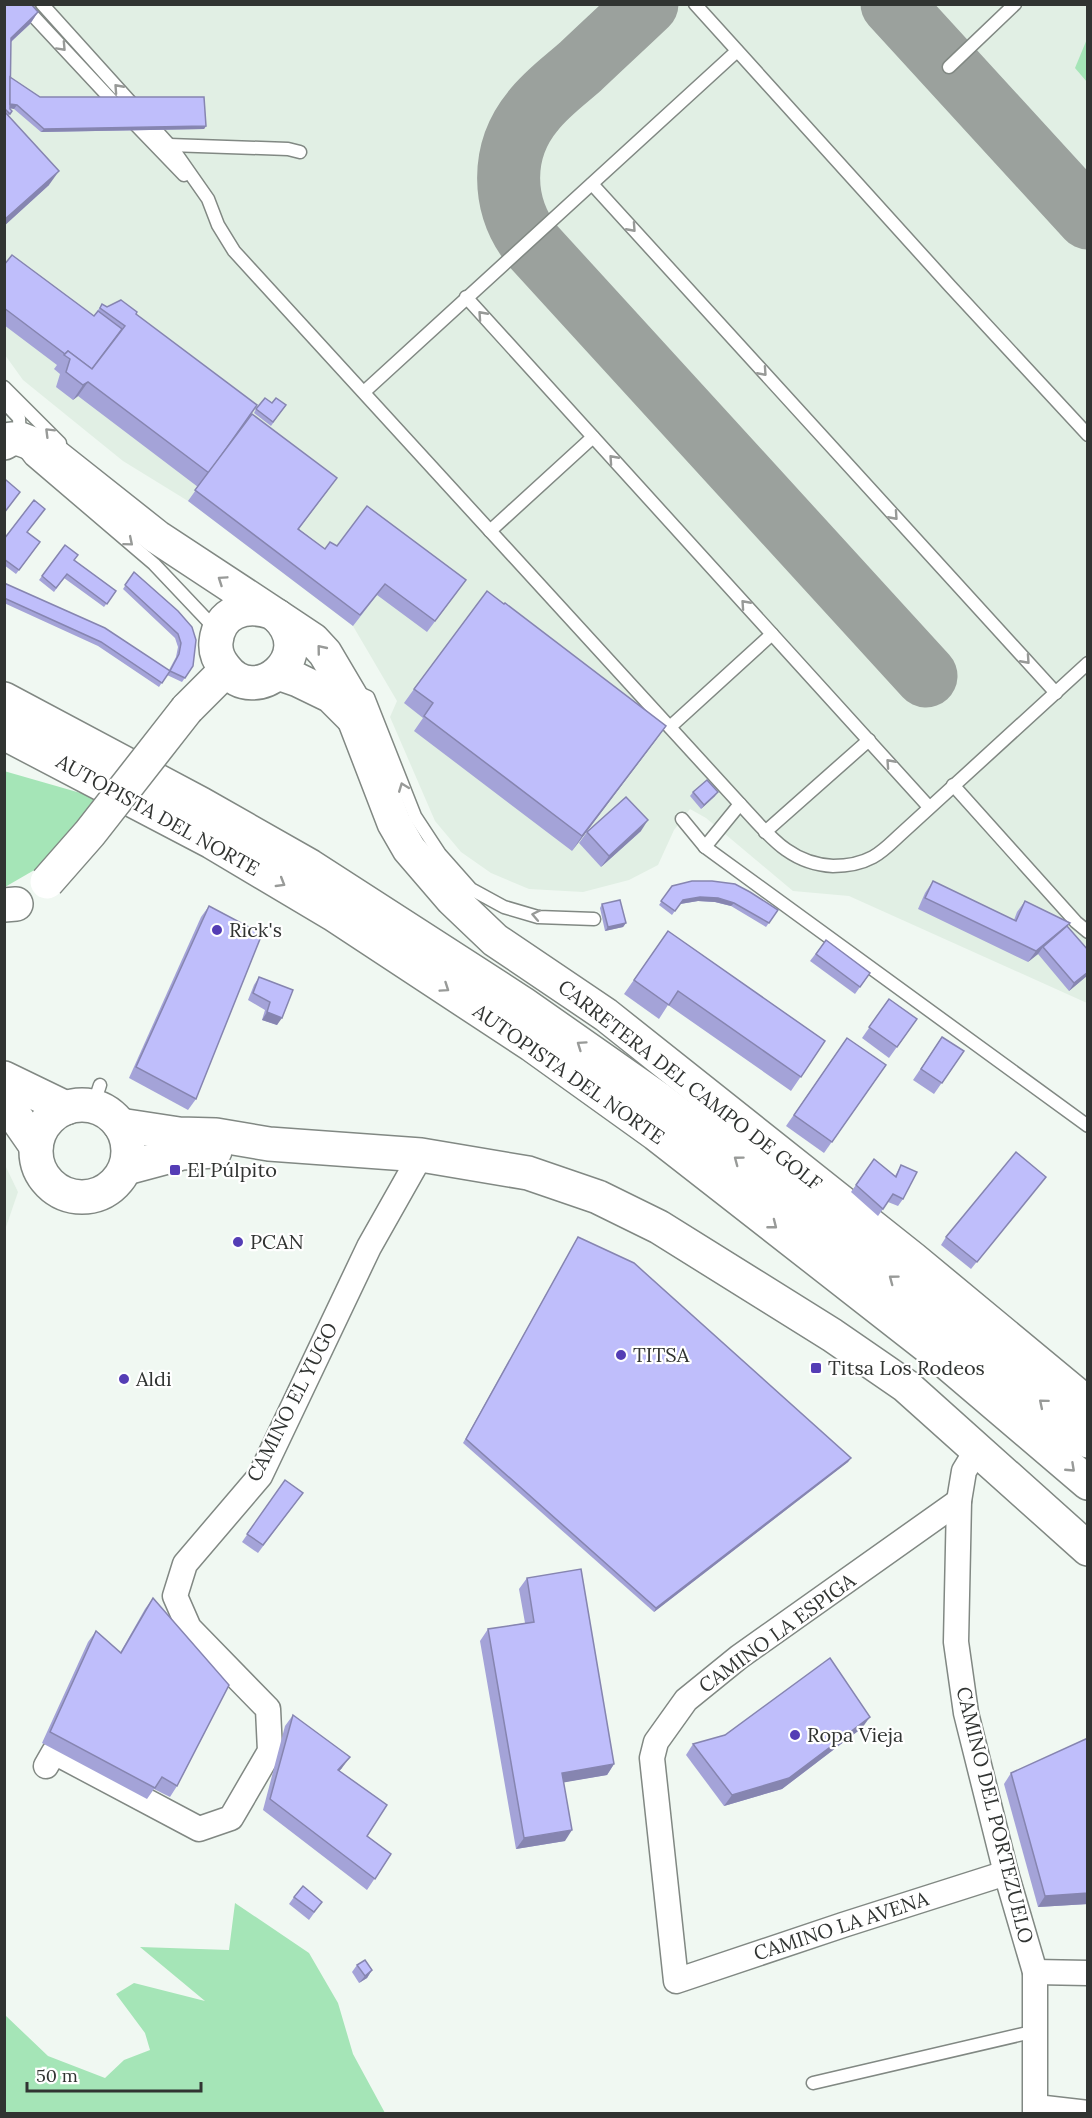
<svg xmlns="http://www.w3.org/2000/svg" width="1092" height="2118" viewBox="0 0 1092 2118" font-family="Lora,serif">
<rect width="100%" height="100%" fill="#f0f8f2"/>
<!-- built -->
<g fill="#e1efe4">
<polygon points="4,5 1087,5 1087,1003 849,896 793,891 706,818 690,809 674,830 658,865 629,880 583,892 529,889 491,873 461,852 435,821 390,717 397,701 353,626 188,501 123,461 23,380 5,355"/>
<polygon points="5,1165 18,1192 5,1230"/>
</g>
<!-- green -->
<g fill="#a5e5b7">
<polygon points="1087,39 1087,82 1075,68"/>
<polygon points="4,771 98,798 43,865 5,887"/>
<polygon points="235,1903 309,1953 338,2003 353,2054 385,2113 5,2113 5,2015 48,2056 105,2078 124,2060 150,2050 145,2033 116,1994 134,1983 205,2001 140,1947 229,1950"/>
</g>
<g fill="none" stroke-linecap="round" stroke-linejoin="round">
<!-- taxiway -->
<g stroke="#9ba19d" stroke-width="63">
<path d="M647 4C625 25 602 46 580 67 564 81 546 94 533 111 500 151 501 206 533 246L926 676"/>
<polyline points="892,4 1088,218"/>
</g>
<defs>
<g id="lane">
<polyline points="22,4 119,108"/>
<path d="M42 4 173 149 208 199 218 225 234 251 740 804C768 834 789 864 833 866 848 866 860 864 873 857 884 851 893 841 902 833L1088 663"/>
<polyline points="695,4 950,286 1088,435"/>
<polyline points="949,67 1015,4"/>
<polyline points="131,120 184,175"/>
<polyline points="169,145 288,149 300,152"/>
<polyline points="592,184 1056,693"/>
<polyline points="466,297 929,807"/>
<polyline points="4,387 60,443"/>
<polyline points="364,392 737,51"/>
<polyline points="4,402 19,418 20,439 24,450 31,459 154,564 208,621 212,632"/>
<polyline points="490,531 593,437"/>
<polyline points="355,691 368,697 415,816 440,854 471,889 504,907 538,917 594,919"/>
<polyline points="670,727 772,634"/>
<polyline points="953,785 1076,922 1088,932"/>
<polyline points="682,819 705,847 1088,1126"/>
<polyline points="765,832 869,740"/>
<polyline points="705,847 740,804"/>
<polyline points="93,1106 100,1085"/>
<polyline points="813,2083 1036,2031"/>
</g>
<g id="street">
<polyline points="978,1448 964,1471 959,1501 956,1642 966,1713 1006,1873 1035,1972 1035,2114"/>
<polyline points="959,1501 739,1657 686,1700 656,1742 652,1758 676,1981 843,1925 1006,1873"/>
<polyline points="46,1766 54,1752 199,1829 231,1818 270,1751 268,1709 189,1628 175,1596 185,1564 260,1476 369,1247 421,1155"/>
<polyline points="1035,1972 1088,1973"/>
<polyline points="1036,2107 1088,2113"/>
</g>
<g id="secondary">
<path d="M4 443 11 439H20L46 449 157 537 277 616C319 656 255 709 225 668 219 661 215 652 216 642 219 611 246 604 271 612"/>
<polyline points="277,616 313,640 325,653 351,697 354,719 394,823 409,849 452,899 495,940 606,1015 913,1259 1088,1404"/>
<polyline points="278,673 298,680 331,696 353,718"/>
<polyline points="187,709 226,670"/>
<polyline points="4,1078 66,1108"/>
<polyline points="4,1100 36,1146"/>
<circle cx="82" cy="1151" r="46"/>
<polyline points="120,1125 179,1134 216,1135 269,1144 421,1155 528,1173 598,1197 659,1227 832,1335 906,1386 1088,1549"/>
<polyline points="126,1168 182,1153 215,1151"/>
</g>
<g id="highway">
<polyline points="4,699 201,804 310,866 522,1003 659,1099 927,1305 1088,1441"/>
<polyline points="4,733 212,842 333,914 532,1045 656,1134 926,1345 1088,1483"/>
<polyline points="4,905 16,904"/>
</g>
</defs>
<!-- lane casing -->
<use href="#lane" stroke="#818883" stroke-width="15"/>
<!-- street casing -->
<use href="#street" stroke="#818883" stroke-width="27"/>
<!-- secondary casing -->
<use href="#secondary" stroke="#818883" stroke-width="36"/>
<!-- highway casing -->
<use href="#highway" stroke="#818883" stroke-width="36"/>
<!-- lane -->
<use href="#lane" stroke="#fff" stroke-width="12"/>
<!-- street -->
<use href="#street" stroke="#fff" stroke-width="24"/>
<!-- secondary -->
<use href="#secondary" stroke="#fff" stroke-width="33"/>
<!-- highway -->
<use href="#highway" stroke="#fff" stroke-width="33"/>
<defs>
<polyline id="secondary-bridge" points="47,882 90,833 187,709"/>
</defs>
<!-- secondary-bridge casing -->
<use href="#secondary-bridge" stroke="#818883" stroke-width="36" stroke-linecap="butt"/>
<!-- secondary-bridge -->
<use href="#secondary-bridge" stroke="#fff" stroke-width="33"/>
</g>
<!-- wall -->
<g fill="#a4a3d8">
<polygon points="4,4 38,12 30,24 11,42 10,77 40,97 206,126 204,129 41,132 14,109 10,108 9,116 49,185 4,226"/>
<polygon points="4,265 94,316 102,304 107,307 136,314 236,435 329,489 299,529 325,549 337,546 458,591 427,632 377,595 353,626 188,501 198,487 78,396 73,400 56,387 60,374 54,369 57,365 4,325"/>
<polygon points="272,403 286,405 271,426 254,413 256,409"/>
<polygon points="27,532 40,542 16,574 4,565 4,539"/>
<polygon points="65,545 74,560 116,591 104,607 64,578 54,592 39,580"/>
<polygon points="134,572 178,611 193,666 182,682 167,675 159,687 98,646 4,603 4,583 169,670 176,657 178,647 175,638 123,589"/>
<polygon points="504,604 666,726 572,851 414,731 423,718 404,703 414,689"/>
<polygon points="693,792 715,796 701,809 690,796"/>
<polygon points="641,831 601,867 579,843 587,832"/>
<polygon points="933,881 1014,920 1017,912 1025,901 1070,923 1067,926 1088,975 1069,991 1038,954 1028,962 918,909 925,893"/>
<polygon points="672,886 778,910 766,927 731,906 715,902 698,901 680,904 672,915 659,905"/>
<polygon points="602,904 626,923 623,927 605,931 600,908"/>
<polygon points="209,906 196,1099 188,1110 129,1078 201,917"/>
<polygon points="668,931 825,1041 791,1091 668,1005 659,1019 624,994"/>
<polygon points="826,940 870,973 855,994 810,961"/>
<polygon points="259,977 293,990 277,1025 262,1020 265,1010 248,1000 254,985"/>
<polygon points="889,999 917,1019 889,1058 862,1038"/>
<polygon points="942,1037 964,1051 934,1094 913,1080"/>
<polygon points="847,1038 886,1065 824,1153 786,1126"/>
<polygon points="874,1159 895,1176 901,1165 903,1199 898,1206 888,1202 878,1216 851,1192"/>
<polygon points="1046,1177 971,1269 941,1245 946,1237"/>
<polygon points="578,1237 851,1458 848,1462 654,1612 463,1443"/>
<polygon points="285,1480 303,1493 258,1553 242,1542"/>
<polygon points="527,1578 614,1764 607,1775 564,1782 565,1841 516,1849 480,1641 488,1629 525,1623 519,1589"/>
<polygon points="153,1598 177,1786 170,1797 154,1789 147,1799 42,1743 88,1642 96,1631 120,1653 145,1609"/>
<polygon points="293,1715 342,1768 339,1771 367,1836 391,1854 367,1890 263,1810 285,1726"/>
<polygon points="862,1728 782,1789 724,1806 686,1755 693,1744"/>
<polygon points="1011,1773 1088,1904 1038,1907 1004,1784"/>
<polygon points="294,1897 317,1909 309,1920 289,1904"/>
<polygon points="357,1965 372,1970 367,1978 359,1983 352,1972"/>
</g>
<!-- shaded-wall -->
<g fill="#8685b0">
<polygon points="38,12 30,24 4,48 11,38"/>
<polygon points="5,102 17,105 14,109 4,107"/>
<polygon points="206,126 204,129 41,132 44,129"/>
<polygon points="59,171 49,185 4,226 4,220"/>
<polygon points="88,382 78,396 73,400 83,385"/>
<polygon points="666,726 656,740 572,851 582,836"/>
<polygon points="718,792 715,796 701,809 704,805"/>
<polygon points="648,820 641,831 601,867 609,856"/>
<polygon points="700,897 718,898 734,903 731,906 715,902 698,901 680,904 683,900"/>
<polygon points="626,923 623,927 605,931 608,927"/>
<polygon points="1070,923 1062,934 1043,947 1038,954 1028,962 1036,951"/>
<polygon points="1088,972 1088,975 1069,991 1074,983"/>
<polygon points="267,1012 282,1018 277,1025 262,1020"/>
<polygon points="851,1458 848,1462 654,1612 656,1608"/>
<polygon points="870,1717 862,1728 782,1789 724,1806 732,1795"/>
<polygon points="350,1757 342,1768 330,1781 338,1770"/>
<polygon points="614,1764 607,1775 555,1784 562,1773"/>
<polygon points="572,1830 565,1841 516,1849 524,1838"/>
<polygon points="1088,1893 1088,1904 1038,1907 1045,1896"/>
<polygon points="372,1970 367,1978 359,1983 365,1976"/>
</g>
<!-- building -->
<g fill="#bfbefb" stroke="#8685b0" stroke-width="1.5">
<polygon points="4,4 31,4 38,12 11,38 10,109 12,111 10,114 4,108"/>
<polygon points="10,77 40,97 204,97 206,126 44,129 17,105 10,104"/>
<polygon points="4,111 59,171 4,220"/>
<polygon points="12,255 94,316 98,311 122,329 92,369 68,351 65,354 4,308 4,265"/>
<polygon points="121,300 137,312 136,314 257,405 209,473 88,382 83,385 66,372 70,359 64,355 68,351 92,369 125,326 100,308 102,304 107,307"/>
<polygon points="265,398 272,403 276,398 286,405 273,422 256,409"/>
<polygon points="252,414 337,478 298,529 325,549 330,542 337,546 367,506 466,580 435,621 385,584 360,615 195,490"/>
<polygon points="6,480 20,492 4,513 4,482"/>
<polygon points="34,500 45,509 27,532 40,542 19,570 4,559 4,539"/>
<polygon points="65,545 78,555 74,560 116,591 107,604 67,574 56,588 42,576"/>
<polygon points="134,572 178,611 192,627 196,640 193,666 185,678 170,671 162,683 101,642 4,598 4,583 105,628 170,671 179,654 181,643 178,634 125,585"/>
<polygon points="487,591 504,604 505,603 666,726 582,836 424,716 433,703 414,689"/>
<polygon points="707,780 718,792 704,805 693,792"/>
<polygon points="626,797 648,820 609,856 587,832"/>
<polygon points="692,881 712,881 735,884 750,892 778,910 769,923 734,903 718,898 700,897 683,900 675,911 661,901 672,886"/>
<polygon points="933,881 1016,921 1025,901 1070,923 1036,951 925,898"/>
<polygon points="620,900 626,923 608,927 602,904"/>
<polygon points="209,906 262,934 196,1099 136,1067"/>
<polygon points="1067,926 1088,950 1088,972 1074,983 1043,947"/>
<polygon points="668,931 825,1041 801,1077 678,991 669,1005 634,980"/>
<polygon points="826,940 870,973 860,987 816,954"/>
<polygon points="259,977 293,990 282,1018 267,1012 270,1002 253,993"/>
<polygon points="889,999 917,1019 897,1047 869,1027"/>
<polygon points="942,1037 964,1051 942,1083 921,1069"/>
<polygon points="847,1038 886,1065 832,1142 794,1115"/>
<polygon points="1016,1152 1046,1177 977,1262 946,1237"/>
<polygon points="874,1159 896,1177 901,1165 917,1172 903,1199 893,1194 883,1209 856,1185"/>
<polygon points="578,1237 634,1263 851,1458 656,1608 466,1439"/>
<polygon points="285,1480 303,1493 263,1545 247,1534"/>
<polygon points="581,1569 614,1764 562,1773 572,1830 524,1838 488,1629 534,1622 527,1578"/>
<polygon points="153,1598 229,1685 177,1786 162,1777 155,1788 50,1732 96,1631 121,1653"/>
<polygon points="830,1658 870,1717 789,1778 732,1795 693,1744 725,1735"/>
<polygon points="293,1715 350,1757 338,1770 387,1805 367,1836 391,1854 375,1879 270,1799"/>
<polygon points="1088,1738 1088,1893 1045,1896 1011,1773"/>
<polygon points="303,1886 322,1902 314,1912 294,1897"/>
<polygon points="365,1960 372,1970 365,1976 357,1965"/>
</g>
<!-- one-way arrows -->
<defs><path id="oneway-chevron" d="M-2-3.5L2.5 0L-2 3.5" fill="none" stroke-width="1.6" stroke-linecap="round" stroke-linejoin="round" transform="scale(1.5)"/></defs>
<g stroke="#989a98">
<use href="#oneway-chevron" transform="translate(62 47) rotate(47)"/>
<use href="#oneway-chevron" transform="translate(118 88) rotate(-132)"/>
<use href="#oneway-chevron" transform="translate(632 228) rotate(48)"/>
<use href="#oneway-chevron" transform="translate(482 315) rotate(-132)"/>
<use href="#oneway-chevron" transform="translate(763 372) rotate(48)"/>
<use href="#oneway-chevron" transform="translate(49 432) rotate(-135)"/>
<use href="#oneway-chevron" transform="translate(613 459) rotate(-132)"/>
<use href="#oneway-chevron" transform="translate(894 516) rotate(48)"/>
<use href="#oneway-chevron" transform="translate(129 542) rotate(40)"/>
<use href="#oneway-chevron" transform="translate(222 580) rotate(-146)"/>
<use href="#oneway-chevron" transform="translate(745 604) rotate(-132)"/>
<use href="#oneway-chevron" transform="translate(321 649) rotate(-129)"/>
<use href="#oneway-chevron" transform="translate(1026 660) rotate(48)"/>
<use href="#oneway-chevron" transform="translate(890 763) rotate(-132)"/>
<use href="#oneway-chevron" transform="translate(403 787) rotate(-111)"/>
<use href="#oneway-chevron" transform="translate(281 883) rotate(31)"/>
<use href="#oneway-chevron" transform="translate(536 915) rotate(-169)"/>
<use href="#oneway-chevron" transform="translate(445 988) rotate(34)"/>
<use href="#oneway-chevron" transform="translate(581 1045) rotate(-145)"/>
<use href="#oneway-chevron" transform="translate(738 1160) rotate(-143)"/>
<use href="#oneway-chevron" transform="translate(773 1225) rotate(38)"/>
<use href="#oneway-chevron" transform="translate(893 1279) rotate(-143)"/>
<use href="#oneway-chevron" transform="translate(1043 1403) rotate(-140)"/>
<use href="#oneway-chevron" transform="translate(1071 1468) rotate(43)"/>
</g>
<!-- markers -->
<g fill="#543db5" stroke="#fff" stroke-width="2">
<circle cx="217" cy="930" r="6"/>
<rect x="169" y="1164" width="12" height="12" rx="3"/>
<circle cx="238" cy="1242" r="6"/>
<circle cx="621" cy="1355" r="6"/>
<rect x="810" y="1362" width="12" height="12" rx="3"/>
<circle cx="124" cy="1379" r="6"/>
<circle cx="795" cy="1735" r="6"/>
</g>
<g text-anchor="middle" stroke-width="4.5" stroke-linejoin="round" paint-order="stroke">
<!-- street labels -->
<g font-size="20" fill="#313432" stroke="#fff">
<text transform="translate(158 815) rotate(29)" y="7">AUTOPISTA DEL NORTE</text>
<text transform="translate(569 1074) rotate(35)" y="7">AUTOPISTA DEL NORTE</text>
<text transform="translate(690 1085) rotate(38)" y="7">CARRETERA DEL CAMPO DE GOLF</text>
<text transform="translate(292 1402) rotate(-63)" y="7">CAMINO EL YUGO</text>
<text transform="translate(777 1633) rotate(-36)" y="7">CAMINO LA ESPIGA</text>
<text transform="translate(995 1815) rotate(76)" y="7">CAMINO DEL PORTEZUELO</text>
<text transform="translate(841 1926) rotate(-18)" y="7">CAMINO LA AVENA</text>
</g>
<!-- poi labels -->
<g font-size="20" fill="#313432" stroke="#fff" text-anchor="start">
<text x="229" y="937">Rick's</text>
<text x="187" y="1177">El Púlpito</text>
<text x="250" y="1249">PCAN</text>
<text x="633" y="1362">TITSA</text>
<text x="828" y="1375">Titsa Los Rodeos</text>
<text x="136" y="1386">Aldi</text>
<text x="807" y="1742">Ropa Vieja</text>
</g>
</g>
<!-- border -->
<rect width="1092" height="2118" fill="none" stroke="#313432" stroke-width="12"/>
<!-- scale -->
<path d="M27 2082v9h174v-9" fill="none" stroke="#313432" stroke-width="3"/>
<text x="36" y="2082" font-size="18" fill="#313432" stroke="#ffffff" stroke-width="4.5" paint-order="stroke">50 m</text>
</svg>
